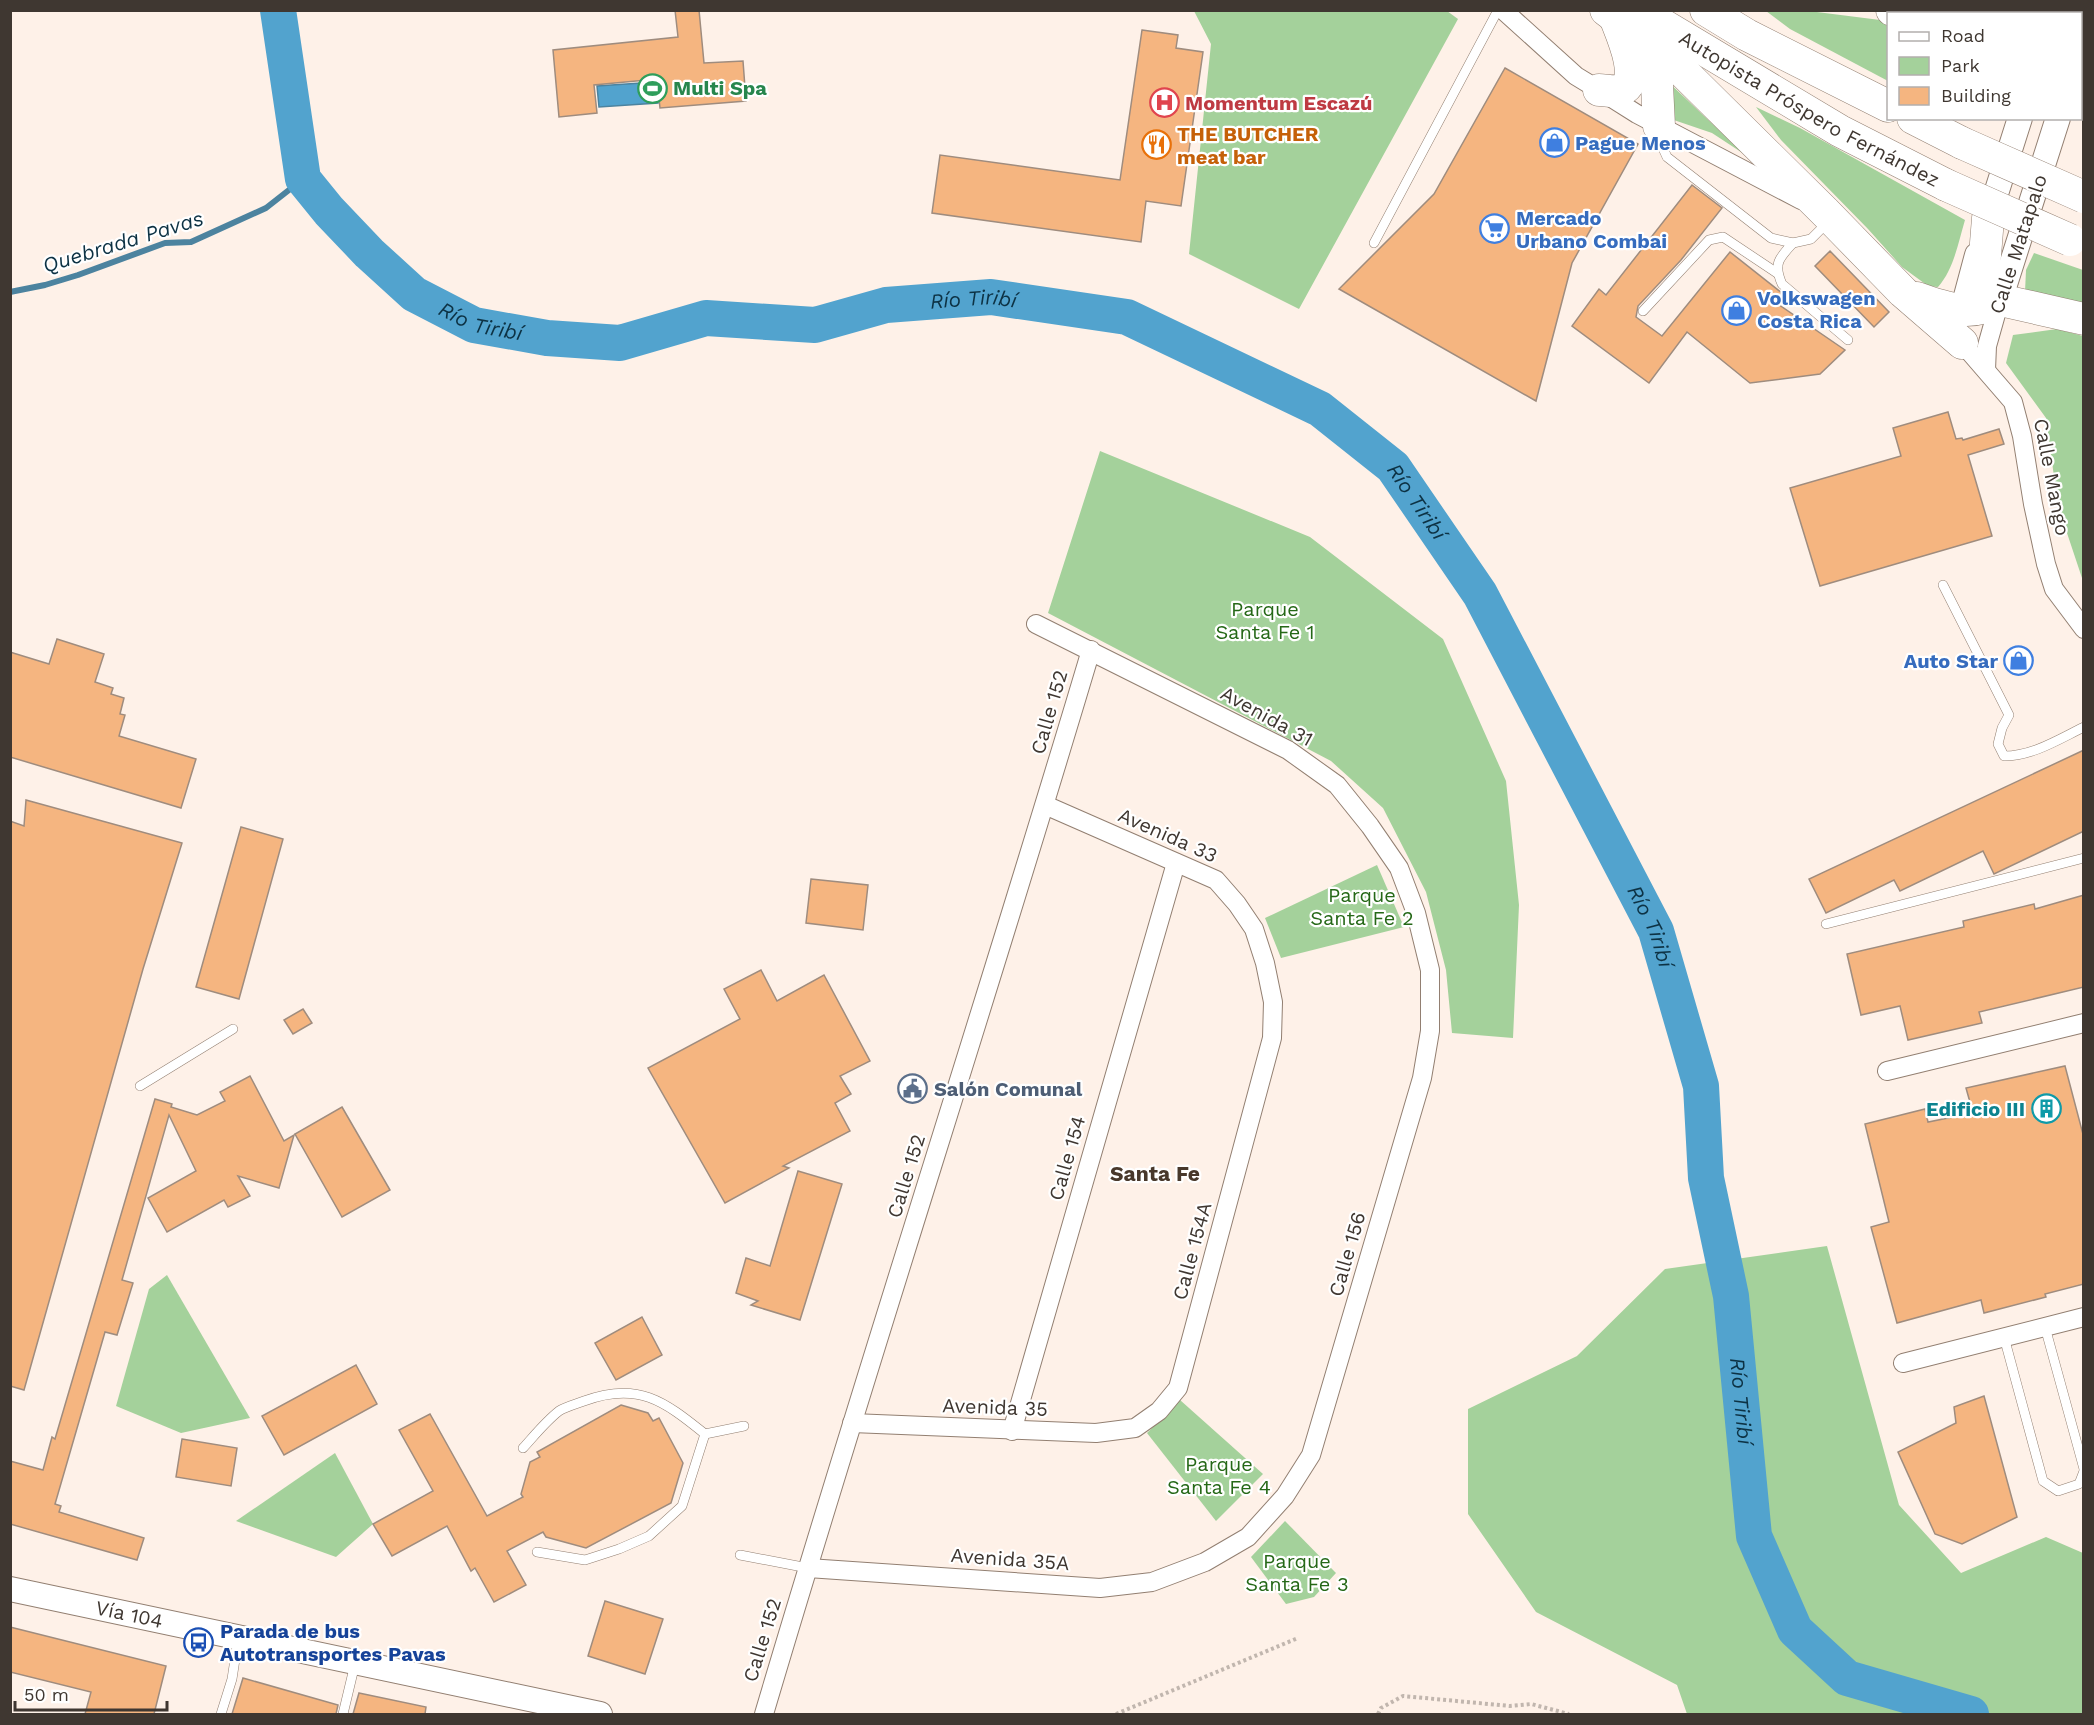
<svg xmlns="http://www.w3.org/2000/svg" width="2094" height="1725" viewBox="0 0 2094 1725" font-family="'Work Sans',sans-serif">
<rect width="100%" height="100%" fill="#fef1e8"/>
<!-- green -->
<g fill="#a4d19b">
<polygon points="1447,11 1458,19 1299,309 1189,254 1211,44 1194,11"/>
<polygon points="1766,11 1809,11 1888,21 1888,81 1790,29"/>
<polygon points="1662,76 1744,154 1712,133 1665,117"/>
<path d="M1756 107 1800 128 1965 220C1958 243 1954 269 1938 287L1928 286 1902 267 1868 229 1781 140Z"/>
<polygon points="2034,253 2083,270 2083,303 2025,292 2026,270"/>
<polygon points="2057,329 2083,336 2083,581 2058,506 2046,418 2006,363 2013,335"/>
<polygon points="1100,451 1310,537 1443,639 1506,781 1519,905 1513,1038 1452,1033 1446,970 1426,892 1383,808 1331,761 1048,613"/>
<polygon points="1377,865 1404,927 1281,958 1265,918"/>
<polygon points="1827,1246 1899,1505 1961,1573 2046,1537 2083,1553 2083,1714 1687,1714 1677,1685 1536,1612 1468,1514 1468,1409 1577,1356 1665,1269"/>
<polygon points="167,1275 250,1418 181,1433 116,1406 149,1289"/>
<polygon points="1180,1400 1263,1474 1216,1521 1147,1433"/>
<polygon points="335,1453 373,1524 336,1557 236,1521"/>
<polygon points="1285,1521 1336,1573 1314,1597 1286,1604 1251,1557"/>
</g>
<!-- water -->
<polygon fill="#52a3ce" stroke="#4c839f" stroke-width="1.5" points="656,82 658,103 599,107 597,86"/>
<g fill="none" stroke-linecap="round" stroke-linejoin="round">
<!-- stream -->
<polyline stroke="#4c839f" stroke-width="6" points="10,292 45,285 78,275 165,243 191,242 266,208 303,179"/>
<!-- river -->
<path stroke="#52a3ce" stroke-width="36" id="s1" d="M278 10 303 179 329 211 369 253 414 294 474 325 547 338 620 343 706 318 815 325 886 305 991 297 1127 317 1320 409 1393 467 1480 594 1656 931 1701 1086 1706 1178 1731 1296 1754 1536 1795 1630 1847 1678 1971 1714"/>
</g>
<!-- building -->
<g fill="#f5b580" stroke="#9f8c7e" stroke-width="1.5">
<polygon points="675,10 699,10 704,63 743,61 746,101 660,108 657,79 594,85 597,113 559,117 553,50 678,37"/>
<polygon points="1142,30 1178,35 1176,48 1203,52 1181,206 1146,201 1141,242 932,213 940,155 1120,180"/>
<polygon points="1505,68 1638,144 1572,263 1536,401 1339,289 1434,194"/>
<polygon points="1692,185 1722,208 1681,260 1638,306 1636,317 1662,336 1730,252 1782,293 1775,302 1845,350 1820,374 1750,383 1687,332 1649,383 1572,326 1599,289 1606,295"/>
<polygon points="1830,251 1889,312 1874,327 1815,266"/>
<polygon points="1948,412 1956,439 1962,438 1963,440 1999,429 2004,444 1968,455 1992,536 1820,586 1790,488 1901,456 1893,428"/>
<polygon points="57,639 104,654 95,682 113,688 111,694 124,698 120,714 125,715 119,736 196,759 181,808 10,757 10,652 49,664"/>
<polygon points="2084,750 2084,831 1994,874 1983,851 1900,891 1894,880 1826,913 1809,879"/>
<polygon points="26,800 182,843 143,969 24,1390 10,1386 10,821 24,826"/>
<polygon points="241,827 283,839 239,999 196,987"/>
<polygon points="811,879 868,885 863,930 806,923"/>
<polygon points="2084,895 2084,987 1979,1012 1982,1023 1908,1040 1900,1006 1861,1015 1847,954 1964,927 1963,921 2034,904 2035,909"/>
<polygon points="761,970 777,1001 824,975 870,1061 840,1076 851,1094 835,1103 850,1131 783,1166 789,1168 725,1203 648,1068 740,1019 724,989"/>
<polygon points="303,1009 312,1023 293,1034 284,1020"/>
<polygon points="2065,1066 2084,1138 2084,1284 2045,1294 2046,1297 1984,1313 1981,1300 1897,1323 1871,1227 1889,1222 1865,1124 1925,1109 1928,1122 1973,1113 1966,1088"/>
<polygon points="250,1076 284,1141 294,1135 279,1188 238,1176 250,1196 228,1207 224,1200 167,1232 148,1198 196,1171 169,1115 122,1280 133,1283 117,1335 105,1332 55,1504 61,1506 59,1512 144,1538 137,1560 10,1524 10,1461 43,1470 52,1437 55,1439 155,1099 172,1104 171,1107 197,1115 225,1101 220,1092"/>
<polygon points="342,1107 390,1190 342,1217 295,1134"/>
<polygon points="798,1171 842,1184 800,1320 751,1305 758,1301 736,1293 746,1258 770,1266"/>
<polygon points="642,1317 662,1355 616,1380 595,1343"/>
<polygon points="356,1365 377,1404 284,1455 262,1416"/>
<polygon points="1984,1396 2017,1517 1962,1544 1935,1534 1898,1452 1956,1423 1954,1407"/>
<polygon points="621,1405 648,1413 653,1421 659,1418 683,1463 671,1503 586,1548 546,1537 543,1532 507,1551 526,1585 494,1602 475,1568 471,1571 447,1526 392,1556 373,1524 433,1491 399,1430 430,1414 487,1516 523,1497 521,1494 530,1462 540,1457 537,1452"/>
<polygon points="182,1439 237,1448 231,1486 176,1477"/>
<polygon points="605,1601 663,1619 645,1674 588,1656"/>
<polygon points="10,1627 166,1666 154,1714 85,1714 91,1692 10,1672"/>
<polygon points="243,1678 338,1705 336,1714 232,1714"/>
<polygon points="359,1693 426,1707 425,1714 353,1714"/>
</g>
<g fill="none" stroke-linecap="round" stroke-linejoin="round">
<defs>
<g id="lane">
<polyline points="1660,132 1661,144 1667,157 1771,238 1793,243 1811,239 1827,223"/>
<polyline points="1374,243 1498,10"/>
<path d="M1793 243C1779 258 1773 264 1782 284L1848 340"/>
<polyline points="1643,311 1709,240 1723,237 1777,273"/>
<path d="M1943 585 2009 715 2002 728 1998 744 2004 756C2033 756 2059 739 2084 727"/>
<polyline points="1826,924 2084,858"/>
<polyline points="140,1086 233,1029"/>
<polyline points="2045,1327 2084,1469"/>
<polyline points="2004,1337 2043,1481 2058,1491 2079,1484 2084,1471"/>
<path d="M523 1448C534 1436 546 1421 559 1411 565 1407 576 1404 584 1401 638 1381 664 1401 705 1434"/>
<polyline points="537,1552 585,1560 619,1549 649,1536 682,1506 705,1434 744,1426"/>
<polyline points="740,1555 808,1568"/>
<polyline points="221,1714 232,1679 237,1646"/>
<polyline points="343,1714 354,1668"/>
</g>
<g id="street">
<polyline points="1503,10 1576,76 1599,90 1637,114 1801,200"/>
<polyline points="1960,334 1962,343 2013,402 2022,436 2033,504 2046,564 2054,589 2084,629"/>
<polyline points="1986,370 1987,346 2000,300"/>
<polyline points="1887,1071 2084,1023"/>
<polyline points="1903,1363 2084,1317"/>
<polyline points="852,1423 1096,1433 1135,1428 1159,1411 1178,1388 1272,1038 1273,1002 1265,963 1254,929 1237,904 1216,880 1045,805"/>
<polyline points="1012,1431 1176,863"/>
<polyline points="808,1568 1100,1588 1152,1582 1205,1562 1248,1537 1285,1496 1311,1455 1422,1078 1430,1031 1430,970 1416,913 1399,868 1370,826 1337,785 1288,750 1036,624"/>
<path d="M764 1714C869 1359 985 1006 1091 650"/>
</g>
<g id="secondary">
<polyline points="2054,14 2055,10"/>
<polyline points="2080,47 2084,38"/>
<polyline points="1987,222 2020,118"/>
<polyline points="2000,300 2058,118"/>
<polyline points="1962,311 1977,255"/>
<path id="s2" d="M10 1589 600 1714"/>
</g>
<g id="highway">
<polyline points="1606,10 1668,57 1825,212 1903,292 1962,343"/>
<path id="s3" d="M1638 10 1840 131 1946 185"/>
<polyline points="1706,10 1747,35 1888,106"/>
<polyline points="1892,10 1914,14"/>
<polyline points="2025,14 2030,10"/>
<polyline points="1651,43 1657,85 1659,126"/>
<path d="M1599 90C1607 90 1616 93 1623 89 1642 78 1621 33 1615 17"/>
<polyline points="1913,118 1962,143"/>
<polyline points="1988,218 1983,281 1991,294 2000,300 2084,319"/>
<path d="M1917 298C1945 308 1973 318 2000 300"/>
</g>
</defs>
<!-- lane casing -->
<use href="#lane" stroke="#927f71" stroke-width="10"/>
<!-- street casing -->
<use href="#street" stroke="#927f71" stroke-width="20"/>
<!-- secondary casing -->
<use href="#secondary" stroke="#927f71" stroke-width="26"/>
<!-- highway casing -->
<use href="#highway" stroke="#927f71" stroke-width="33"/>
<!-- path -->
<g stroke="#c1b6ae" stroke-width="4" stroke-dasharray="3 3" stroke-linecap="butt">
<polyline points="1116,1714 1298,1638"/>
<polyline points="1378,1714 1381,1708 1403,1696 1510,1706 1531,1704 1569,1714"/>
</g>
<!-- lane -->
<use href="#lane" stroke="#fff" stroke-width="9"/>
<!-- street -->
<use href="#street" stroke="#fff" stroke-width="18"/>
<!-- secondary -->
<use href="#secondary" stroke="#fff" stroke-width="24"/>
<!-- highway -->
<use href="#highway" stroke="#fff" stroke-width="32"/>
<defs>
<g id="highway-bridge">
<polyline points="1962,143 2084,197"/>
<polyline points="1946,185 2070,240"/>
</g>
</defs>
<!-- highway-bridge casing -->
<use href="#highway-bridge" stroke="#927f71" stroke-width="33" stroke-linecap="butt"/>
<!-- highway-bridge -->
<use href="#highway-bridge" stroke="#fff" stroke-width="32"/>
</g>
<!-- icons -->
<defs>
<symbol id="stadium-ring" viewBox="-11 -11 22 22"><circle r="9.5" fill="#fff" stroke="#2e9e5b" stroke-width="1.5"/><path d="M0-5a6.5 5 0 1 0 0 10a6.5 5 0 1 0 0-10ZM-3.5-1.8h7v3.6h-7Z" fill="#2e9e5b"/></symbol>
<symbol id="hospital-ring" viewBox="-11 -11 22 22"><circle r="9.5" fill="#fff" stroke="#e0444e" stroke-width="1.5"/><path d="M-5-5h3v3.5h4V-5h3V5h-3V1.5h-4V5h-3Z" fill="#e0444e"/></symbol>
<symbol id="shop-ring" viewBox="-11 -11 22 22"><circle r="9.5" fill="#fff" stroke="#3f7fe0" stroke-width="1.5"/><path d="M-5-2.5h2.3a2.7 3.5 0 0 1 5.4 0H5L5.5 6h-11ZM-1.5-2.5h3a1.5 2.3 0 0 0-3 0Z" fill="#3f7fe0"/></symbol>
<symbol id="restaurant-ring" viewBox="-11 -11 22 22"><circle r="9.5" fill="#fff" stroke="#e8710a" stroke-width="1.5"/><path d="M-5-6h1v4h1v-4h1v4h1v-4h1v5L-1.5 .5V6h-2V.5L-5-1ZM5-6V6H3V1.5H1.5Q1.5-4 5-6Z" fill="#e8710a"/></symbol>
<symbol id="supermarket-ring" viewBox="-11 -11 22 22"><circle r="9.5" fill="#fff" stroke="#3f7fe0" stroke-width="1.5"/><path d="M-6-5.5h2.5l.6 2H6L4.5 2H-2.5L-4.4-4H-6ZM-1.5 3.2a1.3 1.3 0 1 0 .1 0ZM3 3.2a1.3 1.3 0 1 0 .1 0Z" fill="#3f7fe0"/></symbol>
<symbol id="civic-ring" viewBox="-11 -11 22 22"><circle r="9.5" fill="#fff" stroke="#5c6f8a" stroke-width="1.5"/><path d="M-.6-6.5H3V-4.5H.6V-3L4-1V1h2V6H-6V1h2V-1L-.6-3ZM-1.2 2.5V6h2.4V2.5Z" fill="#5c6f8a"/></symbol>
<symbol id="building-ring" viewBox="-11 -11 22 22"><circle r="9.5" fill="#fff" stroke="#0f9aa8" stroke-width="1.5"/><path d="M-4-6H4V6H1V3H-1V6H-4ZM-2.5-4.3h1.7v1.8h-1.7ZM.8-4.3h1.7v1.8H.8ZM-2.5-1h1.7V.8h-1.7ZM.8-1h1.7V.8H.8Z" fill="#0f9aa8"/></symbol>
<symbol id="bus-ring" viewBox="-11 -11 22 22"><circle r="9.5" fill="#fff" stroke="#1a4fb4" stroke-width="1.5"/><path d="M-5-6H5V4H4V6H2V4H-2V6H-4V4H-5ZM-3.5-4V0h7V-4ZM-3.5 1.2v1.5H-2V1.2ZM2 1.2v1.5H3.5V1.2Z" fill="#1a4fb4"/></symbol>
</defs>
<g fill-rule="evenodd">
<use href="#stadium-ring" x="636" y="72" width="33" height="33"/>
<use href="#hospital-ring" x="1148" y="86" width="33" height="33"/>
<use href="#shop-ring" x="1538" y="126" width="33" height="33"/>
<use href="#restaurant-ring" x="1140" y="128" width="33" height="33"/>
<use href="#supermarket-ring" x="1478" y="212" width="33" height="33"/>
<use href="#shop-ring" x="1720" y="294" width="33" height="33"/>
<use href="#shop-ring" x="2002" y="644" width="33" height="33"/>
<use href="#civic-ring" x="896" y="1072" width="33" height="33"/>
<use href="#building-ring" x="2030" y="1092" width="33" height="33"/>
<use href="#bus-ring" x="182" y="1626" width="33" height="33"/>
</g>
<g text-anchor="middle" stroke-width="4.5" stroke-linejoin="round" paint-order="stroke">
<!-- leisure labels -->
<g font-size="20" font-weight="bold" fill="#27864d" stroke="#fff" text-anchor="start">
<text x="673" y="95">Multi Spa</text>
</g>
<!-- health labels -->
<g font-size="20" font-weight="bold" fill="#be3a42" stroke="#fff" text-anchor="start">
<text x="1185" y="110">Momentum Escazú</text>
</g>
<!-- street labels -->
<g font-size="20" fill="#3f3731" stroke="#fff">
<text dy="7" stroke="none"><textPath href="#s3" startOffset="198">Autopista Próspero Fernández</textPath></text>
<text transform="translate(2018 244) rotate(-72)" y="7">Calle Matapalo</text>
<text transform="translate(2052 477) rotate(79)" y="7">Calle Mango</text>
<text transform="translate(1049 712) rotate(-74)" y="7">Calle 152</text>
<text transform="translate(1267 716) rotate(29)" y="7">Avenida 31</text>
<text transform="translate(1168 835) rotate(24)" y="7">Avenida 33</text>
<text transform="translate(1067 1158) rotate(-74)" y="7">Calle 154</text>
<text transform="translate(906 1176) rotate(-73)" y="7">Calle 152</text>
<text transform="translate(1192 1251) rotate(-75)" y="7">Calle 154A</text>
<text transform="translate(1347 1254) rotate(-74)" y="7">Calle 156</text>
<text transform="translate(995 1407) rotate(2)" y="7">Avenida 35</text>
<text transform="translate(1010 1559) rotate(4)" y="7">Avenida 35A</text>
<text dy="7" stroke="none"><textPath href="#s2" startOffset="122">Vía 104</textPath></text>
<text transform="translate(762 1640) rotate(-73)" y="7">Calle 152</text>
</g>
<!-- food labels -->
<g font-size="20" font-weight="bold" fill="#c56008" stroke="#fff" text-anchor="start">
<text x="1177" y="141">THE BUTCHER<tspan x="1177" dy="23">meat bar</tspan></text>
</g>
<!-- shop labels -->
<g font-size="20" font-weight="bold" fill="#366cbe" stroke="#fff" text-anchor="start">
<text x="1575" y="150">Pague Menos</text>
<text x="1516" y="225">Mercado<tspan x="1516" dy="23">Urbano Combai</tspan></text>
<text x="1757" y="305">Volkswagen<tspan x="1757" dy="23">Costa Rica</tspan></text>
<text x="1998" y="668" text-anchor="end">Auto Star</text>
</g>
<!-- park labels -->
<g font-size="20" fill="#256817" stroke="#fff">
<text x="1265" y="616">Parque<tspan x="1265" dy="23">Santa Fe 1</tspan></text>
<text x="1362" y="902">Parque<tspan x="1362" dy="23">Santa Fe 2</tspan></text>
<text x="1219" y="1471">Parque<tspan x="1219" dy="23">Santa Fe 4</tspan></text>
<text x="1297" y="1568">Parque<tspan x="1297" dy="23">Santa Fe 3</tspan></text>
</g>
<!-- service labels -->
<g font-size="20" font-weight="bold" fill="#4e5e75" stroke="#fff" text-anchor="start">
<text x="934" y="1096">Salón Comunal</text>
</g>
<!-- culture labels -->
<g font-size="20" font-weight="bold" fill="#0d838f" stroke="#fff" text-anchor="end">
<text x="2025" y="1116">Edificio III</text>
</g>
<!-- transit labels -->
<g font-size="20" font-weight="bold" fill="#164399" stroke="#fff" text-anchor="start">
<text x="220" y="1638">Parada de bus<tspan x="220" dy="23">Autotransportes Pavas</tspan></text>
</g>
<!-- water labels -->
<g font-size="21" font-style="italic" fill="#0d3244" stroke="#fff">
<text transform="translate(123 242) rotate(-17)" y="7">Quebrada Pavas</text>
<text dy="7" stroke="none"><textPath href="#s1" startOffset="906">Río Tiribí</textPath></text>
<text dy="7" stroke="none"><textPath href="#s1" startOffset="404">Río Tiribí</textPath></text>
<text dy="7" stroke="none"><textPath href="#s1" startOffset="1410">Río Tiribí</textPath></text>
<text dy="7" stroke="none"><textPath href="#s1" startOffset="1896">Río Tiribí</textPath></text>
<text dy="7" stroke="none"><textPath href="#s1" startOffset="2382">Río Tiribí</textPath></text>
</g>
<!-- neighbourhood labels -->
<g font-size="21" font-weight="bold" fill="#48382b" stroke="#fff">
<text x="1155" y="1181">Santa Fe</text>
</g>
</g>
<!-- border -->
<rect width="2094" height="1725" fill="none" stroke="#3f3731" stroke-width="24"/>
<!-- legend -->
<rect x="1887" y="12" width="195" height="108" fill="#ffffff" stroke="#b2afad" stroke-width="1.5"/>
<rect x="1899" y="32" width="30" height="9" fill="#ffffff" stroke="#b2afad" stroke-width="1.5"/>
<text x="1941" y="42" font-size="18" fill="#3f3731">Road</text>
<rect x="1899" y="57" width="30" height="18" fill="#a4d19b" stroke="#b2afad" stroke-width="1.5"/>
<text x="1941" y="72" font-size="18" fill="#3f3731">Park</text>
<rect x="1899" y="87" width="30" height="18" fill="#f5b580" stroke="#b2afad" stroke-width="1.5"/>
<text x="1941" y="102" font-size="18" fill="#3f3731">Building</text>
<!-- scale -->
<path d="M15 1701v9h152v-9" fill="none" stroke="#3f3731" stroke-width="3"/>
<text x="24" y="1701" font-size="18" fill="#3f3731" stroke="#ffffff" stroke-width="4.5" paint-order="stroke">50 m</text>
</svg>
